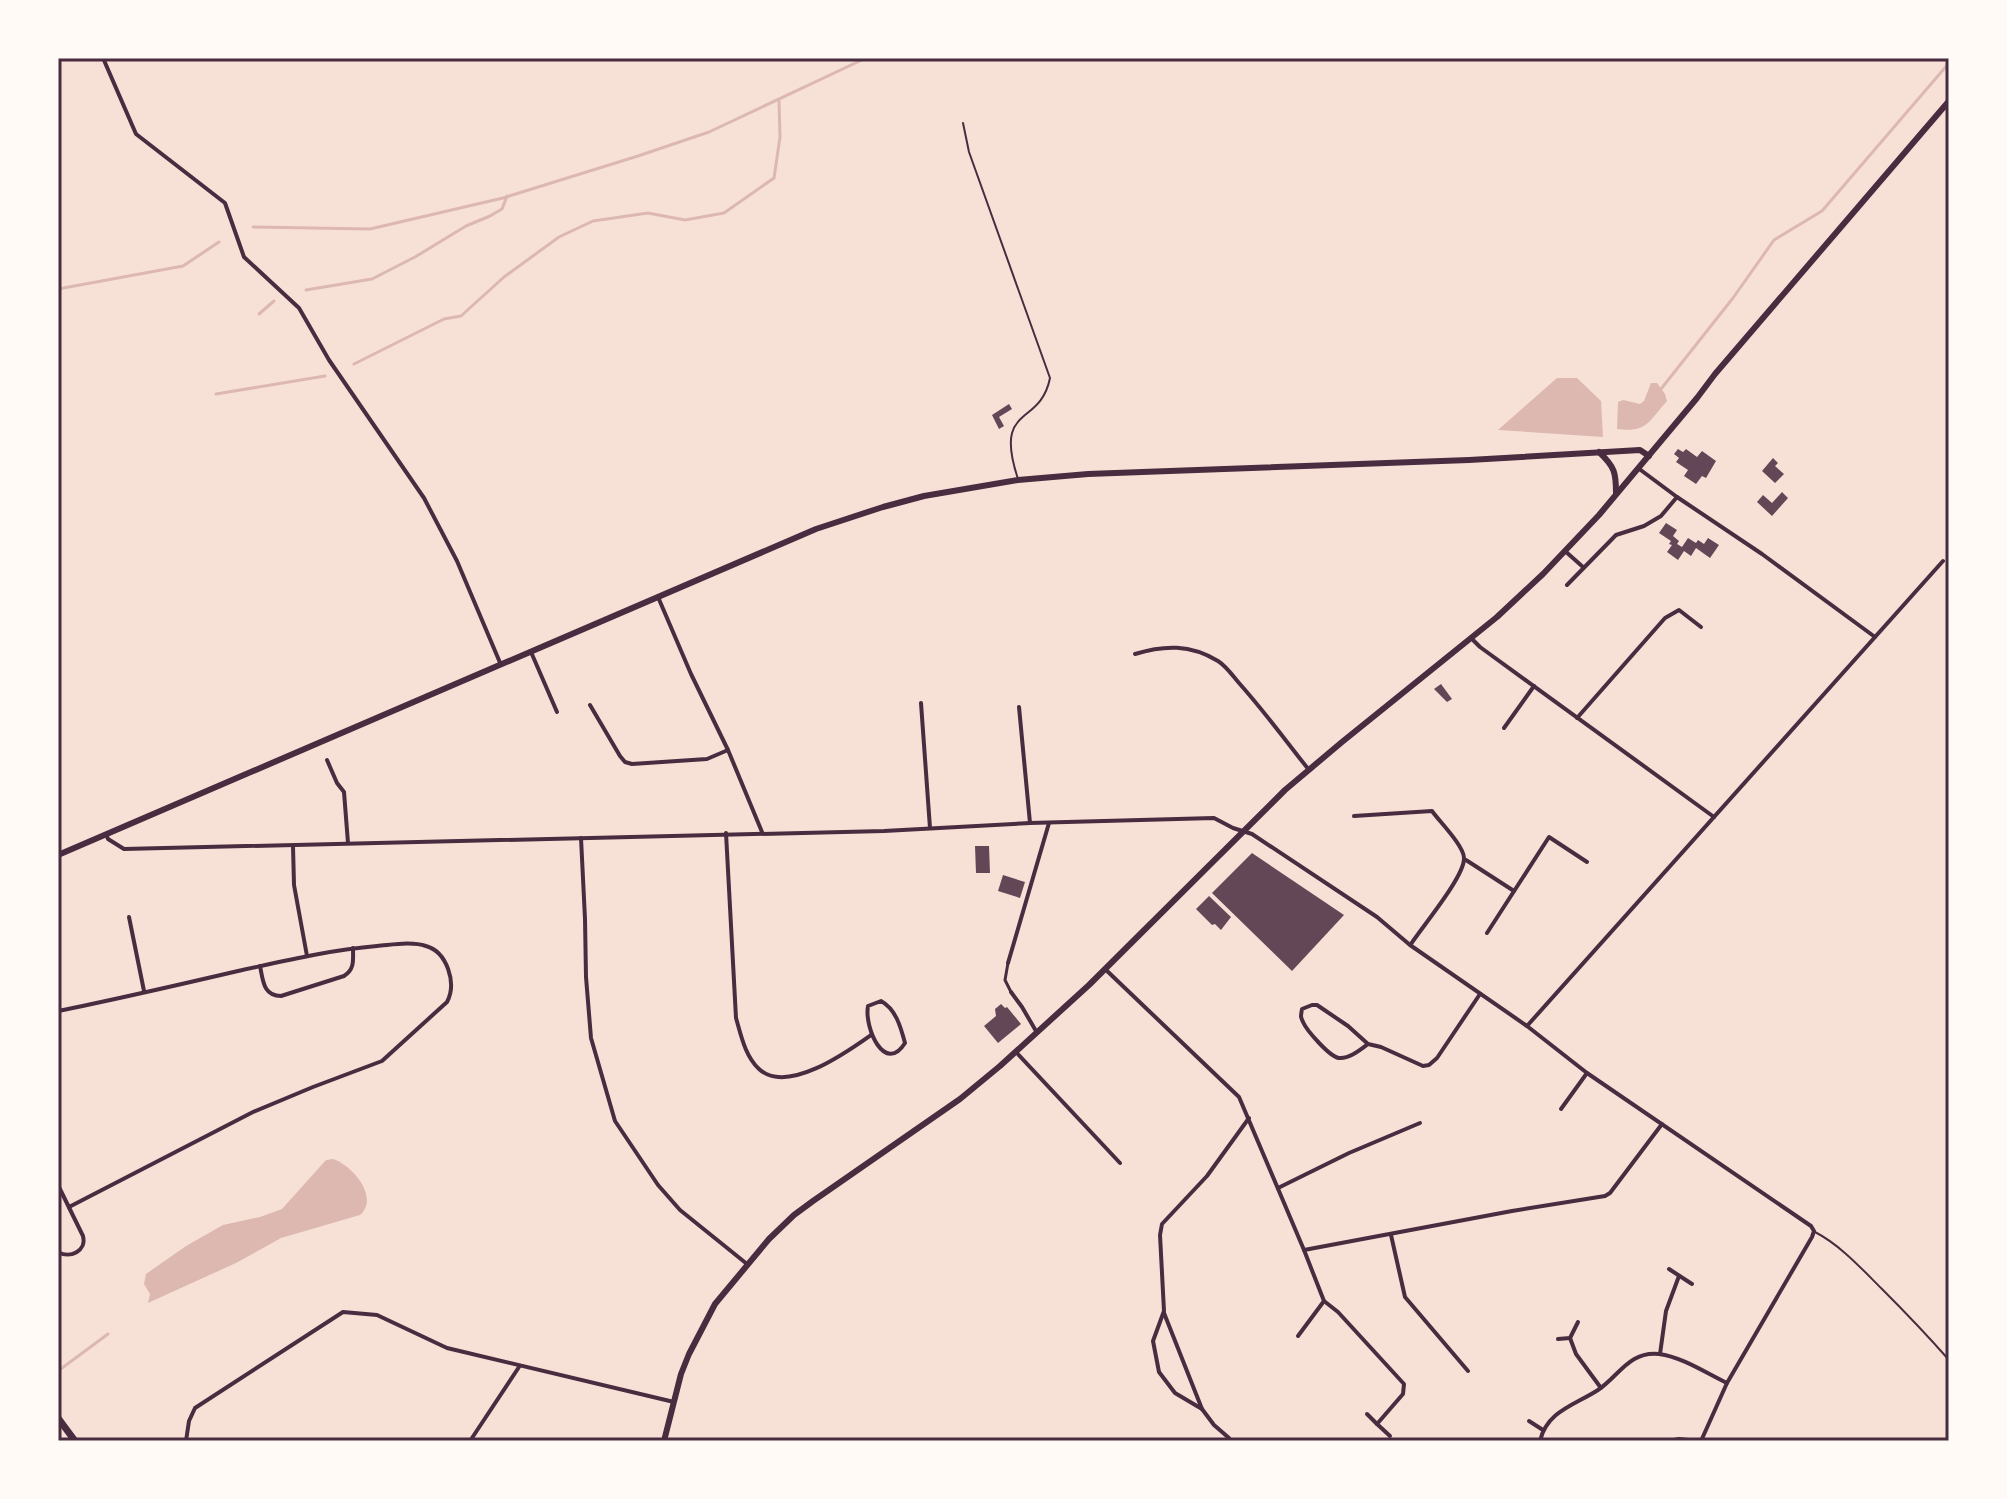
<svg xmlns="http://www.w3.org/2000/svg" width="2007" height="1499" viewBox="0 0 2007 1499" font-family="Poppins,sans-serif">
<rect width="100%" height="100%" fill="#f7e1d7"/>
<!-- water -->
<g fill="#dcb8b0">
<polygon points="1557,378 1577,378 1601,401 1603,437 1498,430"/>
<path d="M1651 383H1657L1665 394 1667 401C1648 422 1647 433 1617 429L1618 402 1623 400 1640 404 1644 401Z"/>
<path d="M333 1159C352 1165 380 1197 360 1215L281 1238 236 1263 148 1303 150 1294 144 1284 146 1274 186 1246 223 1225 260 1217 282 1209 326 1160Z"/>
</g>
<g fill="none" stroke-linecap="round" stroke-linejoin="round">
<!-- stream -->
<g stroke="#dcb8b0" stroke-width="3">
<polyline points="253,227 370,229 503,198 638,156 709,132 866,58"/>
<polyline points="58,289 183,266 219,242"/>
<polyline points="306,290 372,279 415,257 466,226 490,216 502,209 507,196"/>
<polyline points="259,314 274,301"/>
<polyline points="354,364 444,319 461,316 504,277 559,237 593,221 648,213 685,220 724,213 774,178 780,137 779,101"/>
<polyline points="1661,389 1733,298 1774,240 1822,211 1949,63"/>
<polyline points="216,394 325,376"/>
<polyline points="58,1371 108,1334"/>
</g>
</g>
<!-- building -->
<g fill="#644757">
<polygon points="1009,404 1012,409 999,417 1004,426 999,429 992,415"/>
<polygon points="1678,449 1683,452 1686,449 1697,457 1702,451 1716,461 1706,478 1702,476 1696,484 1684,476 1688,470 1676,462 1679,458 1674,454"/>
<polygon points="1773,458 1778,463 1775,466 1784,474 1775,483 1762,471"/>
<polygon points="1782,492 1788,498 1772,516 1757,502 1763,495 1772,503"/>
<polygon points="1666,523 1677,530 1673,536 1679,541 1677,544 1682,547 1688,538 1696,543 1698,540 1704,544 1708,538 1719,545 1710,558 1696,548 1691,556 1684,551 1678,560 1667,552 1672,545 1669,544 1671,541 1659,533"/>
<polygon points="1441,684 1452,699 1447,702 1434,689"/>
<polygon points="975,846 989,846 990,873 976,873"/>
<polygon points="1252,853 1344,915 1292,971 1212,893"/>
<polygon points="1003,875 1025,882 1020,898 998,891"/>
<polygon points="1209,896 1231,917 1221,930 1215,924 1212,925 1196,909"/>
<polygon points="1001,1004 1005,1008 1007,1007 1021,1024 998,1043 984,1026 996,1016 995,1009"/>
</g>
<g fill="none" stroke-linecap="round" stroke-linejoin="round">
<!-- service -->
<g stroke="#4a2c40" stroke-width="2">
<path d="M963 123 969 152 1050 378C1040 428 993 403 1018 479"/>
<path d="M1815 1232C1840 1245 1860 1267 1881 1288 1904 1311 1927 1335 1949 1360"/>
</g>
<!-- pedestrian -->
<polyline stroke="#4a2c40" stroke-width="3" points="1008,963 1005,980 1011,992"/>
<!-- minor -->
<g stroke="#4a2c40" stroke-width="4">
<polyline points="103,58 136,134 225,203 244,257 299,308 329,360 424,498 457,561 501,665"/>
<polyline points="1638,468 1677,497"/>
<polyline points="1565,551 1583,567"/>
<polyline points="1567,585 1616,535 1644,526 1661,516 1677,497 1762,554 1875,637"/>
<polyline points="658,597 691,674 728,750 762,832"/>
<polyline points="1472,639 1480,647 1714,817"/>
<polyline points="531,652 557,712"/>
<path d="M1135 654C1164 645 1190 644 1218 661 1226 666 1233 676 1239 683 1264 711 1286 741 1309 770"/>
<polyline points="921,703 930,828"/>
<polyline points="590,705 620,756 625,762 632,764 707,759 728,750"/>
<polyline points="1019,707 1030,823"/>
<polyline points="1577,718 1665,618 1679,610 1701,627"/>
<polyline points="1504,728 1534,686"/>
<polyline points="327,760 337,783 344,792 348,843"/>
<path d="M1354 816 1432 811C1439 821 1464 846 1464 858 1465 876 1422 927 1411 944"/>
<path d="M726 833 736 1018C741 1035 745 1056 759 1069 787 1095 847 1052 871 1035"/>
<polyline points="106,834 108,839 124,849 884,831 1030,823 1214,818 1233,828 1252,834 1377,917 1410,945 1527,1026 1587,1073 1811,1226 1814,1231 1812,1237 1727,1383 1701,1441"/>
<polyline points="581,838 585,919 586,977 591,1038 615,1121 658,1185 680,1210 747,1264"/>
<polyline points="293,846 294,885 307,956"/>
<polyline points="1466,860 1514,891"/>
<polyline points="129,917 144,991"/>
<polyline points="1487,933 1549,837 1587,862"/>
<polyline points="1008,963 1049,823"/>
<path d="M260 966C263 980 263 996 281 996L344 976C355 969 353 960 353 948"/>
<polyline points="1105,969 1239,1097 1304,1250 1512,1211 1605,1196 1610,1193 1662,1124"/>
<polyline points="1011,992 1022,1007 1036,1031"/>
<path d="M881 1001C896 1009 901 1028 905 1043 885 1075 864 1028 868 1006Z"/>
<path d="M58 1011C118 999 178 985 238 971 284 961 329 950 377 946 391 945 411 941 426 946 447 952 457 983 447 1002L382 1061 313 1087 253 1112 69 1207"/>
<polyline points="1527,1026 1943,561"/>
<path d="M1368 1044C1360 1050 1349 1059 1339 1058 1330 1057 1307 1031 1303 1022 1300 1016 1301 1016 1302 1009L1312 1005H1317L1348 1026 1368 1044 1381 1047 1423 1066 1429 1065 1437 1058 1480 994"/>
<polyline points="1016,1052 1120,1163"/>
<polyline points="1561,1109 1587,1073"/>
<path d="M58 1185 83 1236C87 1251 70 1259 58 1252"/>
<polyline points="1278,1188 1349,1153 1420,1123"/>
<polyline points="1391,1235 1405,1297 1468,1371"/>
<polyline points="1669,1269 1692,1284"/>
<polyline points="1324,1301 1338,1312 1404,1384 1403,1394 1377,1424 1367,1414"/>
<polyline points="1164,1313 1202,1409"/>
<polyline points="1298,1336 1324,1301 1304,1250"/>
<polyline points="1570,1338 1576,1354 1601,1388"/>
<polyline points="1558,1339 1570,1338 1578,1322"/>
<polyline points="1660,1354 1666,1311 1679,1276"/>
<polyline points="1529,1421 1543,1430"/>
<polyline points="1377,1424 1390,1436"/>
<polyline points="1229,1438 1214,1425 1202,1409 1175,1393 1159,1372 1153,1341 1164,1311 1160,1235 1162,1224 1207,1176 1249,1118"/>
<polyline points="186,1441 189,1421 195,1408 343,1312 377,1315 447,1348 674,1402"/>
<polyline points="470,1441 519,1367"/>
<path d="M1540 1441C1547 1411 1575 1405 1598 1390 1619 1376 1629 1351 1659 1354 1682 1357 1706 1373 1727 1383"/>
<polyline points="1669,1441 1679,1439 1698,1441"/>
</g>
<!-- primary -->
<g stroke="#4a2c40" stroke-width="6">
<path d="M1599 452C1615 467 1616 473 1616 493"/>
<polyline points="58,855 816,529 883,507 924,496 1018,480 1088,474 1469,460 1640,450 1649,456"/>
<polyline points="664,1441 681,1374 689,1354 715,1304 769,1239 794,1215 813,1201 960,1099 1000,1066 1089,985 1285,790 1342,742 1497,617 1543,574 1599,515 1697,398 1715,374 1949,101"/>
</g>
<!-- trunk -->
<polyline stroke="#4a2c40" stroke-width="7" points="58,1418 75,1441"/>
</g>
<!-- border -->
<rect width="2007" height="1499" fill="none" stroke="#fffaf5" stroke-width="120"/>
<rect x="60" y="60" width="1887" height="1379" fill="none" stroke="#4a2c40" stroke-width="3"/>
</svg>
